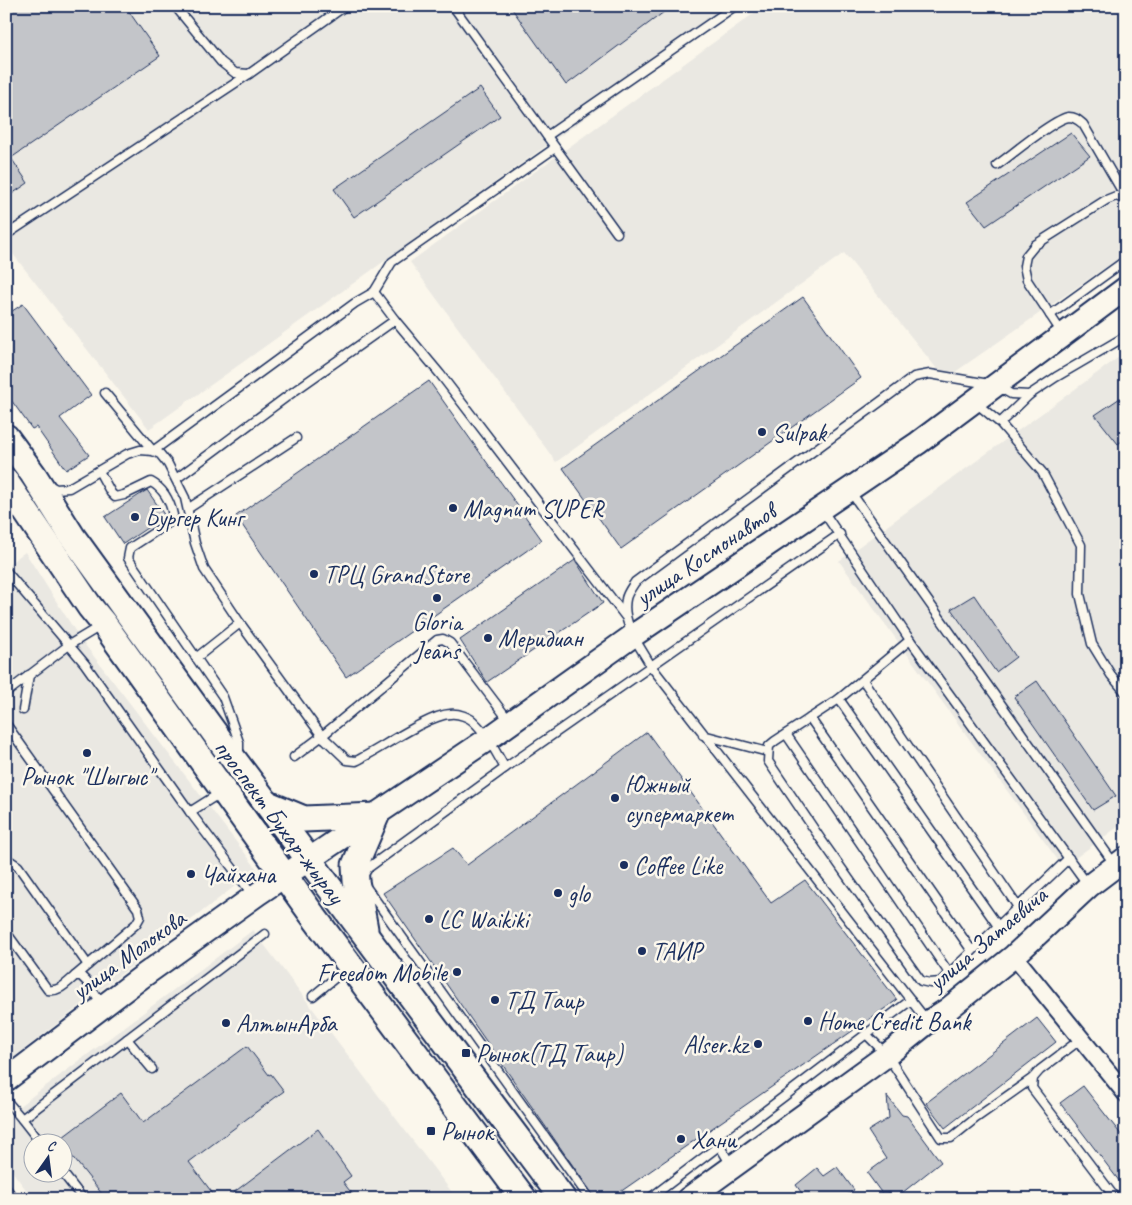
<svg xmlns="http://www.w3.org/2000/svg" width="1132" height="1205" viewBox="0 0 1132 1205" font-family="Caveat,sans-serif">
<rect width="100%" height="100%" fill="#fbf7ec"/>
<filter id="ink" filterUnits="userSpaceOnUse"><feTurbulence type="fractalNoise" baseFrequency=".02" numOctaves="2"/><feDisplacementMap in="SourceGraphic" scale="10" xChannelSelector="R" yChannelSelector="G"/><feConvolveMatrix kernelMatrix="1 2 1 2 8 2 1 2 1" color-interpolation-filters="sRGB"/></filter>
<g filter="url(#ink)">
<!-- built -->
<g fill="#eae8e2" fill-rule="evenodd">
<polygon points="6,6 742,6 149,429 6,245"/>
<polygon points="764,6 1126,6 1126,253 945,379 844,253 556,462 410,262"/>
<polygon points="1126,352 1126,821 1063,867 839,561"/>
<polygon points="25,552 79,637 257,869 6,1063 6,566"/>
<path d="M253 930 457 1199H33L6 1163V1116ZM32 1142H62V1172H32Z"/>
</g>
<!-- building -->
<g fill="#c3c5c9" stroke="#1b2f5e">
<polygon points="6,6 125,6 160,56 11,158 28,183 6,198"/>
<polygon points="510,6 672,6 566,85"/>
<polygon points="480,88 500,116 354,217 334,189"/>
<polygon points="1071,133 1090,156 986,226 967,202"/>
<polygon points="803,297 861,378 621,549 563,468"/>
<polygon points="23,304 91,395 60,418 89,455 66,470 36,427 32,429 6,393 6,315"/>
<polygon points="429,381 542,540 346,677 236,516"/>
<polygon points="1126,394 1126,438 1118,444 1095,415"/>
<polygon points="147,490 165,516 123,544 105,517"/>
<polygon points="575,560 603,603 487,682 460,640"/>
<polygon points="974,595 1016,657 996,672 951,609"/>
<polygon points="1037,681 1116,796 1093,810 1014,697"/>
<polygon points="647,732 771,903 805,880 897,1000 610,1199 596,1199 383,893 453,848 467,865"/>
<polygon points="1037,1018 1056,1042 945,1128 926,1103"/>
<polygon points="247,1046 269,1075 271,1074 284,1091 189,1162 217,1199 106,1199 59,1140 121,1093 143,1123"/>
<polygon points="1083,1086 1126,1141 1126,1190 1060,1103"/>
<polygon points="887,1096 902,1115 907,1116 941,1162 902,1193 904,1199 894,1199 889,1192 883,1195 867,1173 886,1159 868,1131 889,1118"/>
<polygon points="318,1129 351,1176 343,1182 356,1199 225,1199"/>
<polygon points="837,1167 854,1190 843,1199 806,1199 796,1185 817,1168 824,1176"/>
</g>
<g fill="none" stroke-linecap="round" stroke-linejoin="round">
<defs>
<g id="lane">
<polyline points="175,6 221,62 235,73 249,74 345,6"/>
<polyline points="453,6 617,233"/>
<polyline points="547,136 735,6"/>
<path d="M997 165C1010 156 1055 118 1069 117 1075 117 1078 120 1083 124L1126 198"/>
<polyline points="6,235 249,74"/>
<polyline points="374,292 392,262 555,148"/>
<polyline points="1050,315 1126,260"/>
<polyline points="1062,333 1027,280 1024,266 1026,256 1035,245 1106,200 1116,196 1126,200"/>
<polyline points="105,393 153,451 355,303 374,292 395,320 440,374 625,616"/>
<polyline points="976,403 1000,423 1042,472 1081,545 1080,594 1092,644 1111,675 1126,693"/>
<polyline points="1000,423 1029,395"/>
<path d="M99 471 111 493 115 497 124 495 151 482C164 489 170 501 173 515L170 522 130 548 128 558 223 697 239 742V754"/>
<polyline points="176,479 293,392 395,320"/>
<path d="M49 485 56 489 69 488 127 454 140 450 153 451 160 454 168 464 185 498 195 543 204 569 240 623 322 736 347 760 356 761C379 750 428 715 450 714 458 713 470 717 475 723 488 735 496 753 505 768L368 868 363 876 364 884 590 1199"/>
<polyline points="850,491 1115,865"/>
<polyline points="189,508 296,438"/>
<polyline points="823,511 910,640 1088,885"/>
<polyline points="6,571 69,645 102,625"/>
<polyline points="910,640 839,699 775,741 769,746 768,761 820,838 921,981 930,983 940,982 1069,858"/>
<polyline points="196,658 240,623"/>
<polyline points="863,680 1018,907"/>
<polyline points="6,693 69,645 85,664 190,812 253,895"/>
<polyline points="839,699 998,926"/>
<polyline points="23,710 29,675"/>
<polyline points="810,718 972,951"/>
<polyline points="6,724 138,909 140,917 136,924 75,976"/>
<polyline points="786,734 949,973"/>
<polyline points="703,735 768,752"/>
<polyline points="294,757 322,736 437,640 443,639 450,643 510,722"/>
<polyline points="505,768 840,534"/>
<polyline points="190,812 220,793"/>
<polyline points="6,858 18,866 88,965"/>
<path d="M6 932 48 990C59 992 67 983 75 976H81L87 982 102 1005"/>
<polyline points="313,996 347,968"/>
<path d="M927 1021 651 666C640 646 621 623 626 599 627 593 632 587 635 582L914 377 930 374 995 385 1011 394 1029 395 1056 377 1126 336"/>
<polyline points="866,1034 887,1055 941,1138 951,1138 976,1118 1033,1078"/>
<polyline points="127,1039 152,1069"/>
<polyline points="1081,1039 1040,1070 1033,1078 1032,1088 1116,1199"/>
<polyline points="6,1100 22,1119"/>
<polyline points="40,1142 22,1119 265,934"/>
<polyline points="719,1145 731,1165"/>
<polyline points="62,1172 83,1199"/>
<polyline points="6,1188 14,1199"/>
<polyline points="649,1199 911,1000"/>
</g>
<polyline id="street" points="1014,956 1126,1094"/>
<g id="secondary">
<polyline points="6,1080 143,976 259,893 488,739 634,635 918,443 1126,288"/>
<polyline points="688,1199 887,1055 928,1022 947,1010 1014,956 1089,886 1126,858"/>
</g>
<g id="primary">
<polyline points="6,437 33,474 72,536 232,757 563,1199"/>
<polyline points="6,482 90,607 104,624 311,913 524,1199"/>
<polyline points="268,804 304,819 376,816 355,865 356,881 365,929"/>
</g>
</defs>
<!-- lane casing -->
<use href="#lane" stroke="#1b2f5e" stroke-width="11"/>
<!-- street casing -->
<use href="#street" stroke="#1b2f5e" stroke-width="20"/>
<!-- secondary casing -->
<use href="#secondary" stroke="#1b2f5e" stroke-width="26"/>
<!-- primary casing -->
<use href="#primary" stroke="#1b2f5e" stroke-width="29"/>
<!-- lane -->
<use href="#lane" stroke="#fbf7ec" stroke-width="8"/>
<!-- street -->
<use href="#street" stroke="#fbf7ec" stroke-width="16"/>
<!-- secondary -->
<use href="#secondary" stroke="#fbf7ec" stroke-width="22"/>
<!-- primary -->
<use href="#primary" stroke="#fbf7ec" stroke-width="25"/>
</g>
</g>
<!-- markers -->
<g fill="#1b2f5e" stroke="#fbf7ec" stroke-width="2">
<circle cx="762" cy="432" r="5"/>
<circle cx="453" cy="508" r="5"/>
<circle cx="135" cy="517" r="5"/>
<circle cx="314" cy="574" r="5"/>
<circle cx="437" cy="598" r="5"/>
<circle cx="488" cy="638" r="5"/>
<circle cx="87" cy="753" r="5"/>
<circle cx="615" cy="798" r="5"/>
<circle cx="624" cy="865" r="5"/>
<circle cx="191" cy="874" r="5"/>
<circle cx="558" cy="893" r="5"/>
<circle cx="429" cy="919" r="5"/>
<circle cx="642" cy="951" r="5"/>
<circle cx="457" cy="972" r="5"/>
<circle cx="495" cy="1000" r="5"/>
<circle cx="808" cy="1021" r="5"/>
<circle cx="226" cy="1023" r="5"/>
<circle cx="758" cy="1044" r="5"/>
<rect x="461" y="1048" width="10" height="10" rx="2.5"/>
<rect x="426" y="1126" width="10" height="10" rx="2.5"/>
<circle cx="681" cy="1139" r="5"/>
</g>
<g text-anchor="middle" stroke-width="5" stroke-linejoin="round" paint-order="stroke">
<!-- poi labels -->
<g font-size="25" fill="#1b2f5e" stroke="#fbf7ec" text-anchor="start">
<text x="772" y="441">Sulpak</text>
<text x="463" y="517">Magnum SUPER</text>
<text x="145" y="526">Бургер Кинг</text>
<text x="324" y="583">ТРЦ GrandStore</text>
<text x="437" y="630" text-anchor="middle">Gloria<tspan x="437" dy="29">Jeans</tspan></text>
<text x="498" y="647">Меридиан</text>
<text x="87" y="785" text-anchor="middle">Рынок "Шыгыс"</text>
<text x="625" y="793">Южный<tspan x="625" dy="29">супермаркет</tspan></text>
<text x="634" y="874">Coffee Like</text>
<text x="201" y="883">Чайхана</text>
<text x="568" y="902">glo</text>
<text x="439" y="928">LC Waikiki</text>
<text x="652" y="960">ТАИР</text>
<text x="447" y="981" text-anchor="end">Freedom Mobile</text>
<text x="505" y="1009">ТД Таир</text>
<text x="818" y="1030">Home Credit Bank</text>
<text x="236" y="1032">АлтынАрба</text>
<text x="748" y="1053" text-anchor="end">Alser.kz</text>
<text x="476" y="1062">Рынок(ТД Таир)</text>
<text x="441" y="1140">Рынок</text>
<text x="691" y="1148">Хани</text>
</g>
<!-- street labels -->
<g font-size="25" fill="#1b2f5e" stroke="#fbf7ec">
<text transform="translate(705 554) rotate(-34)" y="9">улица Космонавтов</text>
<text transform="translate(280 821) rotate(53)" y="9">проспект Бухар-жырау</text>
<text transform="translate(987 938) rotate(-40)" y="9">улица Затаевича</text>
<text transform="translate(128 954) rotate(-36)" y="9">улица Молокова</text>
</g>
</g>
<!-- margin -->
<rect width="1132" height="1205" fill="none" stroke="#fbf7ec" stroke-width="25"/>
<rect x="12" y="12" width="1107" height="1180" fill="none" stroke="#1b2f5e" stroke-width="2" filter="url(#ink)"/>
<!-- north arrow -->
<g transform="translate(48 1158) rotate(14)"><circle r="24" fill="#fbf7ec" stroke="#a1a7b3"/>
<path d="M0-4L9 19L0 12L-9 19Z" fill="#1b2f5e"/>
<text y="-8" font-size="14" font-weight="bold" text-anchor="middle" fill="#1b2f5e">С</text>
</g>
</svg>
